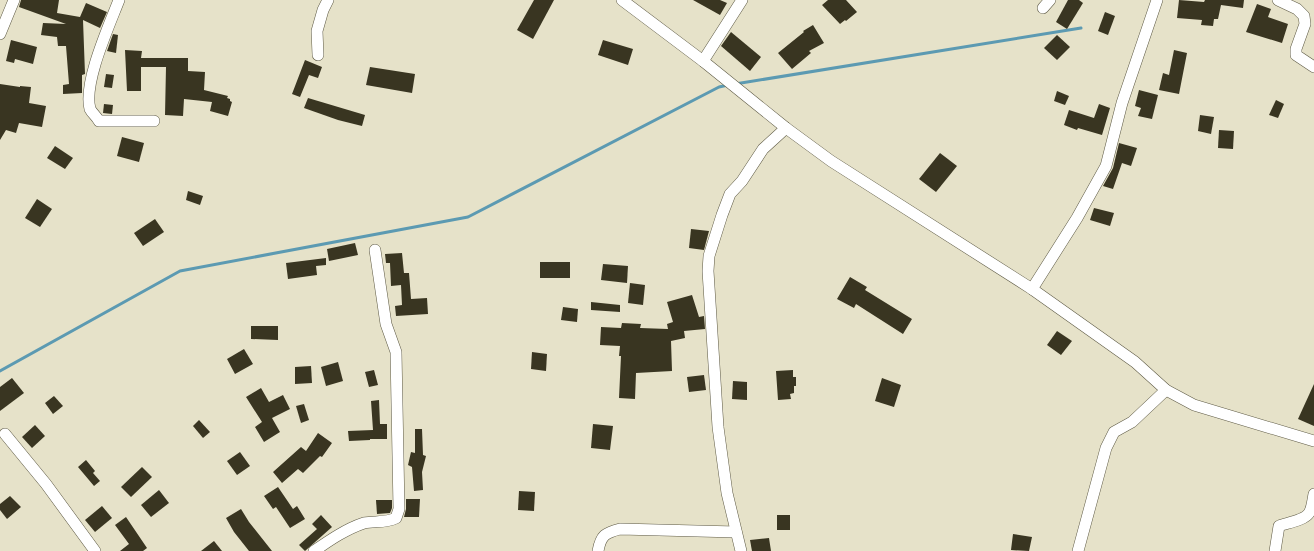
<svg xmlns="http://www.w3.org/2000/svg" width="1314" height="551" viewBox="0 0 1314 551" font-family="Figtree,sans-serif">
<rect width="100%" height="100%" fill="#e6e2c9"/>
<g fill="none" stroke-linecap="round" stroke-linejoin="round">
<!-- stream -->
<g stroke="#5c9ab2" stroke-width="3">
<polyline points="735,84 1081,28"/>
<polyline points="0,371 180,271 468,217 719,87 728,85"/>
</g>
</g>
<!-- building -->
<g fill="#393521">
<polygon points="21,0 59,0 57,13 80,17 86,3 107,12 100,28 83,20 85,74 82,75 82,93 63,94 63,85 69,84 66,46 58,46 57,37 41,35 43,23 66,24 19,7"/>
<polygon points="534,0 554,0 533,39 517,30"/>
<polygon points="693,0 720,0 727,3 720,15"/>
<polygon points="828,0 846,0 857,12 846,21 845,20 840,24 822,5"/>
<polygon points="1068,0 1079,0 1083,3 1067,29 1056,22"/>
<polygon points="1179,0 1204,2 1205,0 1244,0 1243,8 1221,5 1218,19 1214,19 1213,26 1201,25 1202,20 1177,18"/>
<polygon points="1257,4 1271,9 1268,17 1288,24 1282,43 1246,32"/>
<polygon points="1105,12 1115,16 1108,35 1098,31"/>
<polygon points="813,25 824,43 809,51 811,53 792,69 778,53 804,32 803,31"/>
<polygon points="731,32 761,57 750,71 721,46"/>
<polygon points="113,34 118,35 116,53 107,51"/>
<polygon points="1057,35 1070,47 1057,60 1044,48"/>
<polygon points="11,40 37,47 33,64 15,59 14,63 6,61"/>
<polygon points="603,40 633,49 628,65 598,55"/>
<polygon points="125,50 142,51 141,58 188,58 188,71 205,72 204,90 228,96 227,98 230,99 230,101 232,102 228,116 210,111 212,102 184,99 183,116 165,115 166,67 141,67 141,91 127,91"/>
<polygon points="1174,50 1187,53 1179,94 1159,90 1163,73 1169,75"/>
<polygon points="305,60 322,67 318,78 309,75 300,97 292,94"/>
<polygon points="370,67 415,74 412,93 366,85"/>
<polygon points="106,74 114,75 112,88 104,87"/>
<polygon points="0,84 20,87 20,86 31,87 29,103 46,106 42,127 19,123 16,133 6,130 0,140"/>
<polygon points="1139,90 1158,95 1152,119 1138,116 1141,108 1135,106"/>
<polygon points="1057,91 1069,96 1065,105 1054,101"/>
<polygon points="308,98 365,115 362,126 338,120 304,108"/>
<polygon points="1276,100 1284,104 1278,118 1269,115"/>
<polygon points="104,104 113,105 112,114 103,113"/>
<polygon points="1099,104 1110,108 1102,135 1078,128 1077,130 1064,125 1069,110 1094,118"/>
<polygon points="1200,115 1214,117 1211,134 1198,131"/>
<polygon points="1219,130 1234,131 1233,149 1218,148"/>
<polygon points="122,137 144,143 139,162 117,156"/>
<polygon points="1119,143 1137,148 1131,166 1122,163 1113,189 1103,186 1113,168"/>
<polygon points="55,146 73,158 65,169 47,158"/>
<polygon points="940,153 957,166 936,192 919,179"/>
<polygon points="188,191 203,196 200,205 186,200"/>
<polygon points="37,199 52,209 40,227 25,218"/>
<polygon points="1094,208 1114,213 1110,226 1090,220"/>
<polygon points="155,219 164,232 143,246 134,233"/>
<polygon points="691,229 709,231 704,250 689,248"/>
<polygon points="355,243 358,255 329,261 327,249"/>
<polygon points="402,253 404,273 409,273 411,299 427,298 428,314 396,316 395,306 402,305 401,285 391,286 390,263 386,263 385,254"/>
<polygon points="326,258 326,265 316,266 317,275 288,279 286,263"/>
<rect x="540" y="262" width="30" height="16"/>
<polygon points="603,264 628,266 627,283 601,280"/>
<polygon points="850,277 867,287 865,290 912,319 903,334 856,304 854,308 837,299"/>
<polygon points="630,283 645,285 643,305 628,303"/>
<polygon points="692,295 699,317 704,316 705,329 684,331 685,338 671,341 672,371 636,373 635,399 619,398 621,356 619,356 620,346 600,345 601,327 621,328 622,323 641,324 640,328 668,329 667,324 673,322 667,302"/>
<polygon points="591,302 620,305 620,312 591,310"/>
<polygon points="563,307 578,309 577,322 561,320"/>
<polygon points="251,326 278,326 278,340 251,339"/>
<polygon points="1057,331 1072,341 1061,355 1047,345"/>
<polygon points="244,349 253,364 235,374 227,359"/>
<polygon points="532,352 547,354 546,371 531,369"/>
<polygon points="338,362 343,381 326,386 321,367"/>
<polygon points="311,366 312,383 295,384 295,367"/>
<polygon points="374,370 378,385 369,387 365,372"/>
<polygon points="793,370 793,377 796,377 796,386 794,386 794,393 790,394 791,399 778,400 776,371"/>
<polygon points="704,375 706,390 689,392 687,377"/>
<polygon points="12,378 24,393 0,411 0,387"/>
<polygon points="882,378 901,385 894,407 875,401"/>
<polygon points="733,381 747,382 747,400 732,399"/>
<polygon points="1314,384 1314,426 1298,419"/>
<polygon points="261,388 269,402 283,395 290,409 272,418 280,432 264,442 255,427 262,422 246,397"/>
<polygon points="54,396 63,406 53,414 45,403"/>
<polygon points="379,400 380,424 387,424 387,439 370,439 370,440 349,441 348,431 373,430 371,401"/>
<polygon points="304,404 309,420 301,423 296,406"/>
<polygon points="199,420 210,432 203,438 193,426"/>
<polygon points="593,424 613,426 610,450 591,448"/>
<polygon points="35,425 45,436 32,448 22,437"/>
<polygon points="415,429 422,429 423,455 426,456 422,472 423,490 414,491 412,467 408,465 411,452 415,453"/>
<polygon points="318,433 332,443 322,457 320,456 303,473 298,469 282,483 273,472 301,447 306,451"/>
<polygon points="240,452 250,466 237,475 227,461"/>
<polygon points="86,460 95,471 93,473 100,481 94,486 78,467"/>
<polygon points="142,467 152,477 131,497 121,487"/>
<polygon points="278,487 293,509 297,506 305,519 290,528 276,507 273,509 264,496"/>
<polygon points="159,490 169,503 151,517 141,505"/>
<polygon points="519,491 535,492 534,511 518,510"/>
<polygon points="10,496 21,507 7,519 0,510 0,504"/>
<polygon points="406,499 420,499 419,517 404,517 406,509"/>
<polygon points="376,500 392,500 392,508 390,513 377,514"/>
<polygon points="102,506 112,518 95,532 85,520"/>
<polygon points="241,509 249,522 272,551 249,551 234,532 226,518"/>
<polygon points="321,515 332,527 305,551 299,545 317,529 312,524"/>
<rect x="777" y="515" width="13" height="15"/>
<polygon points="126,517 147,548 143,551 120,551 129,544 115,525"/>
<polygon points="1013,534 1032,537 1029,551 1011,550"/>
<polygon points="769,538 771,551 752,551 750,540"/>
<polygon points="214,541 222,551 201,551"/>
</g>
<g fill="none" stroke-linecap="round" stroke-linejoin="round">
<defs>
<g id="minor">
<path d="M119 0C109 26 83 83 90 109 92 113 97 117 99 121H154"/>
<polyline points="622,0 703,61 786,128 831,161 1032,289 1135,362 1166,390 1194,405 1314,441"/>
<polyline points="1278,0 1297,9 1304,16 1305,24 1296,49 1296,55 1314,67"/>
<polyline points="1043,8 1050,0"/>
<polyline points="0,34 14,0"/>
<polyline points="318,55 317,31 323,10 328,0"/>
<polyline points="703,61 742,0"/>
<polyline points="1032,289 1077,218 1106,166 1122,103 1157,0"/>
<polyline points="5,434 46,484 95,551"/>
<path d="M314 551C330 540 346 529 364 523 375 521 386 523 396 518L399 509 396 352 386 324 375 250"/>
<path d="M598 551C601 535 605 533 620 529L736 532"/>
<polyline points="741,551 727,493 718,427 708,271 709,256 722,215 730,194 742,181 763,149 786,128"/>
<polyline points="1078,551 1106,448 1114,432 1132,422 1166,390"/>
<path d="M1275 551 1279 526C1287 523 1305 520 1309 513 1312 509 1313 499 1314 494"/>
</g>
</defs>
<!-- minor casing -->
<use href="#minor" stroke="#5e5a45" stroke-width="12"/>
<!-- minor -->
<use href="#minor" stroke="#fff" stroke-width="11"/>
</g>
</svg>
